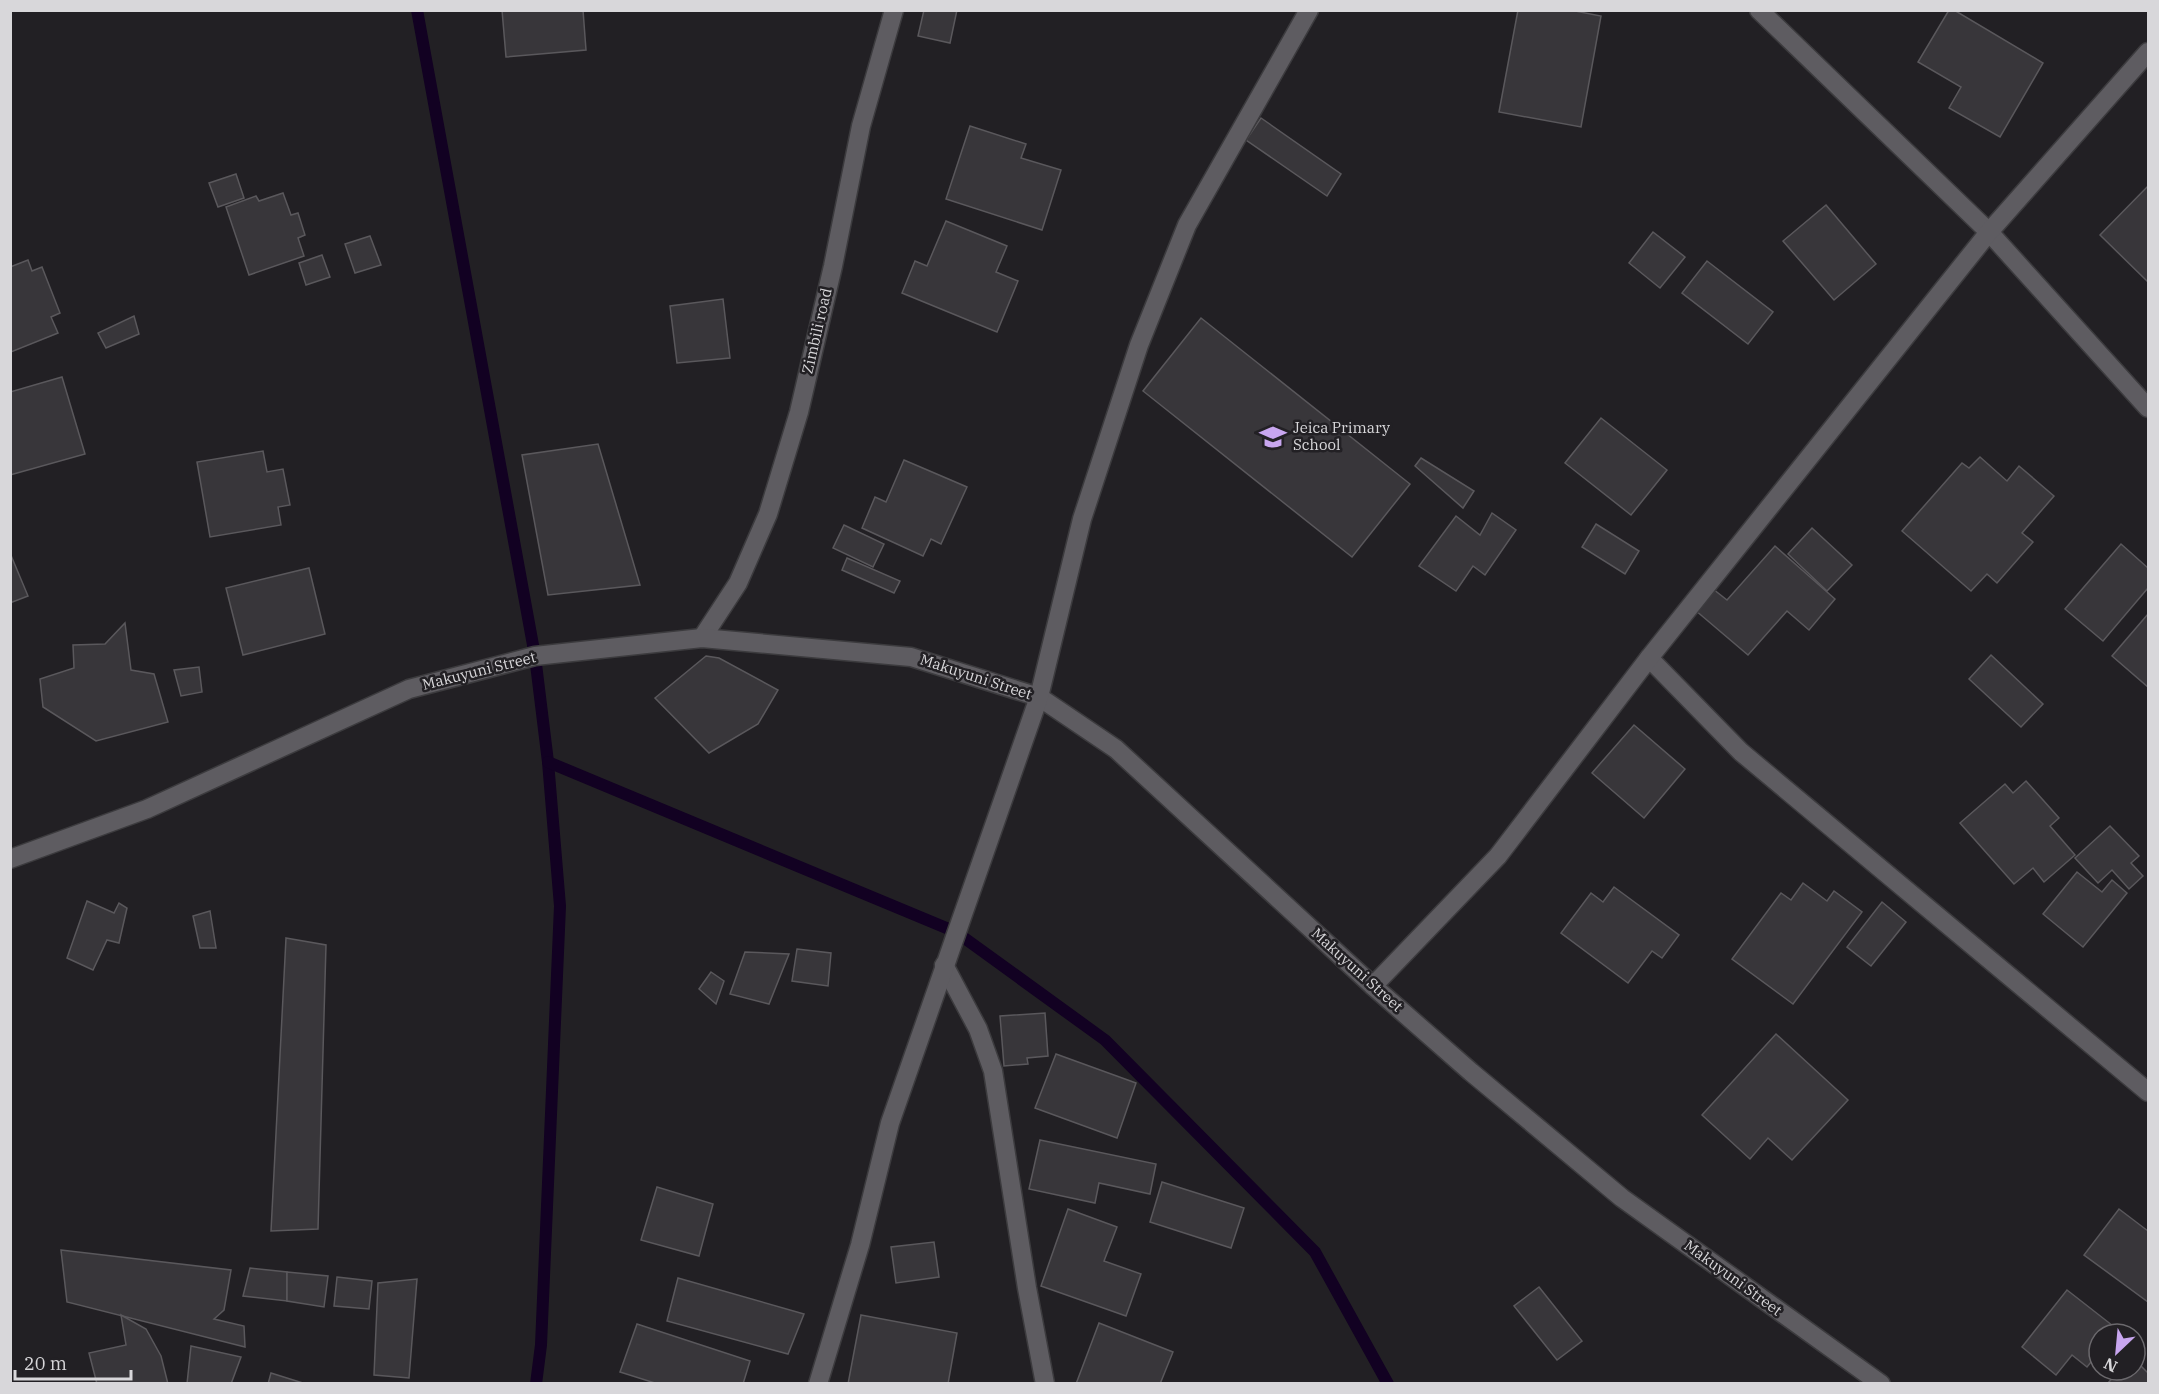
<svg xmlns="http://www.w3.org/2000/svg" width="2159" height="1394" viewBox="0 0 2159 1394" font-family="'IBM Plex Serif',serif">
<rect width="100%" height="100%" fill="#222024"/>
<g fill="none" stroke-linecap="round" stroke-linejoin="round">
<!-- stream -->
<g stroke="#120122" stroke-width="12">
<polyline points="417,10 535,656 548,762 560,906 541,1345 536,1384"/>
<polyline points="548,762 956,932 1105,1040 1315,1252 1388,1384"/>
</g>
</g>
<!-- building -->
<g fill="#38363a" stroke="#5a585c" stroke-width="1.5">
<polygon points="502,10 583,10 586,50 506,57"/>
<polygon points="924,10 957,10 950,43 918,36"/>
<polygon points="1518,10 1570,10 1601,16 1581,127 1499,112"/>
<polygon points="1949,10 1954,10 2043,63 2000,137 1949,108 1961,87 1918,62"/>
<polygon points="1261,118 1341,174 1327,196 1246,140"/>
<polygon points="970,126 1026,144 1021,158 1061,170 1042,230 946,199"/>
<polygon points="236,174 244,198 218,207 209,183"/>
<polygon points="2148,186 2148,282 2100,235"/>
<polygon points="283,193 291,215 298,213 305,235 298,238 304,256 249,275 226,207 256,196 259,201"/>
<polygon points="1826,205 1876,264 1834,300 1783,241"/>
<polygon points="946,221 1007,246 996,272 1018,281 997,332 902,293 915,261 927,266"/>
<polygon points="1653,232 1685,257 1660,288 1629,263"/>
<polygon points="370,236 381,265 355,273 345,244"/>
<polygon points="322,255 330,277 306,285 299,263"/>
<polygon points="28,260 32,271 42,267 60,313 51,317 58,333 11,352 10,267"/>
<polygon points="1707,261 1773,312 1748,344 1682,293"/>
<polygon points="723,299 730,358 677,363 670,306"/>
<polygon points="134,316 139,334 106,348 98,333"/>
<polygon points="1201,318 1410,484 1352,557 1143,391"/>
<polygon points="62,377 85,454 10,475 10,392"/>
<polygon points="1601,418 1667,470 1631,515 1565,463"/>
<polygon points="598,444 640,585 548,595 522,455"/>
<polygon points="263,451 267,472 283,469 290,505 278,507 281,525 210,537 197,462"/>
<polygon points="1980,457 2007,481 2019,466 2054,496 2022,533 2033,542 1997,583 1987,574 1971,591 1902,531 1962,463 1969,468"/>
<polygon points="1421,458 1474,491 1463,508 1415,466"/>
<polygon points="904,460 967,487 941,544 931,539 923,556 862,528 875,497 886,502"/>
<polygon points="1492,513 1516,530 1485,575 1473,566 1456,591 1419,566 1456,516 1480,535"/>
<polygon points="1596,524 1639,551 1625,574 1582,547"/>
<polygon points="844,525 884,544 873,567 833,548"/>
<polygon points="1812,528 1852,565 1827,591 1788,554"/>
<polygon points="2121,544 2148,568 2148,588 2103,641 2065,609"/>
<polygon points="1775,546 1835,599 1809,630 1787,611 1748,655 1695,610 1713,589 1727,600"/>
<polygon points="10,553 28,596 10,603"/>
<polygon points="847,558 900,581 894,593 842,570"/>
<polygon points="309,568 325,634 243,655 226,588"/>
<polygon points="2148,614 2148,687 2112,656"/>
<polygon points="125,623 131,670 154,674 168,722 96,741 43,707 40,679 74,668 73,645 105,644"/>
<polygon points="1991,655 2043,704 2021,727 1969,679"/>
<polygon points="706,656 719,658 778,690 758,724 709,753 655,698"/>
<polygon points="199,667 202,692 181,696 174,670"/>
<polygon points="1634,725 1685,769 1644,818 1592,773"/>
<polygon points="2026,781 2059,818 2050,826 2075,855 2044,882 2033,868 2014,884 1960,823 2005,784 2013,793"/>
<polygon points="2110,826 2139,856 2131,863 2143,876 2129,889 2112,870 2098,883 2075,858"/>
<polygon points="2077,872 2102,892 2112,880 2127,893 2083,947 2043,914"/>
<polygon points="1803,883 1827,901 1834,891 1862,912 1793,1004 1732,959 1781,893 1791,900"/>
<polygon points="1614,887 1679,935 1662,958 1652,951 1628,983 1561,933 1591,893 1603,902"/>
<polygon points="87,901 114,913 119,903 127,908 119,943 107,940 93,970 67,958"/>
<polygon points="1882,902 1906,922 1871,966 1847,947"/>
<polygon points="210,911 216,948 200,948 193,916"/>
<polygon points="286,938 326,945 318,1229 271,1231"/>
<polygon points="797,949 831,953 828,986 792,981"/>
<polygon points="745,952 789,954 769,1004 730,994"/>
<polygon points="711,972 724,981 716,1004 699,989"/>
<polygon points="1045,1013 1048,1056 1027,1058 1028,1064 1004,1066 1000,1016"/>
<polygon points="1776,1034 1848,1100 1792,1160 1768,1138 1750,1159 1702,1115"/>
<polygon points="1056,1054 1136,1083 1117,1138 1035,1108"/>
<polygon points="1040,1140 1156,1164 1150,1194 1099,1183 1095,1203 1029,1189"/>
<polygon points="1162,1182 1244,1208 1231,1248 1150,1222"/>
<polygon points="657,1187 713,1204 699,1256 641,1240"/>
<polygon points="1068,1209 1117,1227 1104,1261 1141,1274 1126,1316 1041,1286"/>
<polygon points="2119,1209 2148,1231 2148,1302 2084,1255"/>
<polygon points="934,1242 939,1277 896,1283 891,1247"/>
<polygon points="61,1250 231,1270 224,1310 214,1319 244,1326 245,1347 67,1302"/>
<polygon points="250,1268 287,1272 287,1301 243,1296"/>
<polygon points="287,1272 328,1276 324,1307 287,1301"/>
<polygon points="337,1277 372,1281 369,1309 334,1306"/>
<polygon points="678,1278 804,1314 788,1354 667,1321"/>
<polygon points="417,1279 409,1378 374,1375 378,1283"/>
<polygon points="1539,1287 1582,1341 1557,1360 1514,1306"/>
<polygon points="2067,1290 2117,1329 2113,1334 2099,1334 2099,1352 2087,1367 2072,1355 2056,1375 2022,1347"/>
<polygon points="121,1315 146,1329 161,1356 168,1384 97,1384 89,1353 126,1345"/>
<polygon points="861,1315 957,1333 948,1384 848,1384"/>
<polygon points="1099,1323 1173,1352 1160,1384 1076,1384"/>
<polygon points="637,1324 750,1361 743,1384 658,1384 620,1372"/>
<polygon points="191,1346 241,1357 231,1384 187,1384"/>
<polygon points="2135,1360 2148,1373 2148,1384 2107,1384 2120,1370 2135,1370"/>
<polygon points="271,1373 306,1384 268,1384"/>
</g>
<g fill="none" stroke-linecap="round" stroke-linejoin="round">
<defs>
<g id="street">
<polyline points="1759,10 1989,232 2148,408"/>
<polyline points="702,638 738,583 768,514 799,412 833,266 861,126 894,10"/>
<polyline points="1649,658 1741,752 2148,1092"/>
<polyline points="10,859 147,809 409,689 535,656 702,638 911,657 1039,697 1116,749 1373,986 1471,1072 1622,1198 1881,1384"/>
<polyline points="944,965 978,1029 993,1071 1027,1288 1045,1384"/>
<polyline points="1373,986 1498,856 1649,658 1989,232 2148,52"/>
<polyline points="818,1384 860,1245 890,1123 1039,697 1082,519 1139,345 1187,225 1309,10"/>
</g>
</defs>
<!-- street casing -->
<use href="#street" stroke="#3c3b3e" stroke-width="21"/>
<!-- street -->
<use href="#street" stroke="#5e5c61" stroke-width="18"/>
</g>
<!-- icons -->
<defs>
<symbol id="school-bare" viewBox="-9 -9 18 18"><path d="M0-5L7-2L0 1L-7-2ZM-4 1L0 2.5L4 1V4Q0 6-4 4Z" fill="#c8a6ef" stroke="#222024" stroke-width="2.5" paint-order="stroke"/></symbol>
</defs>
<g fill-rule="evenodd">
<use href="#school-bare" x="1254" y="418" width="38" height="38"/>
</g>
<g text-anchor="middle" stroke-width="5" stroke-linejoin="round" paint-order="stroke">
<!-- street labels -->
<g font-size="15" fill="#d8d7da" stroke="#222024">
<text transform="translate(817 331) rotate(-77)" y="5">Zimbili road</text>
<text transform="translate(479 671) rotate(-14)" y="5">Makuyuni Street</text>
<text transform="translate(976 677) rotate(18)" y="5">Makuyuni Street</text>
<text transform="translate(1357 970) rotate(42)" y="5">Makuyuni Street</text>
<text transform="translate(1733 1278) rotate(36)" y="5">Makuyuni Street</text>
</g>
<!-- poi labels -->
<g font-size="15" fill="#d8d7da" stroke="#222024" text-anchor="start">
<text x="1293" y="433">Jeica Primary<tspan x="1293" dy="17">School</tspan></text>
</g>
</g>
<!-- border -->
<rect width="2159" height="1394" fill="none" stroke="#d8d7da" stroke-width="24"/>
<!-- north arrow -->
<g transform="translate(2117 1352) rotate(206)"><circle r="28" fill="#222024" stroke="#6b696d" stroke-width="1.5"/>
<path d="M0-4.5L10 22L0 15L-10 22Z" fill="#c8a6ef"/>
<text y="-9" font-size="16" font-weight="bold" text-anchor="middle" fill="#d8d7da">N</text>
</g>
<!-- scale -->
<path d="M15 1370v9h116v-9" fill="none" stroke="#d8d7da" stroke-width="3"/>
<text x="24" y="1370" font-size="18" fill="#d8d7da" stroke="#222024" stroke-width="4.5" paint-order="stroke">20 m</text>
</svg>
